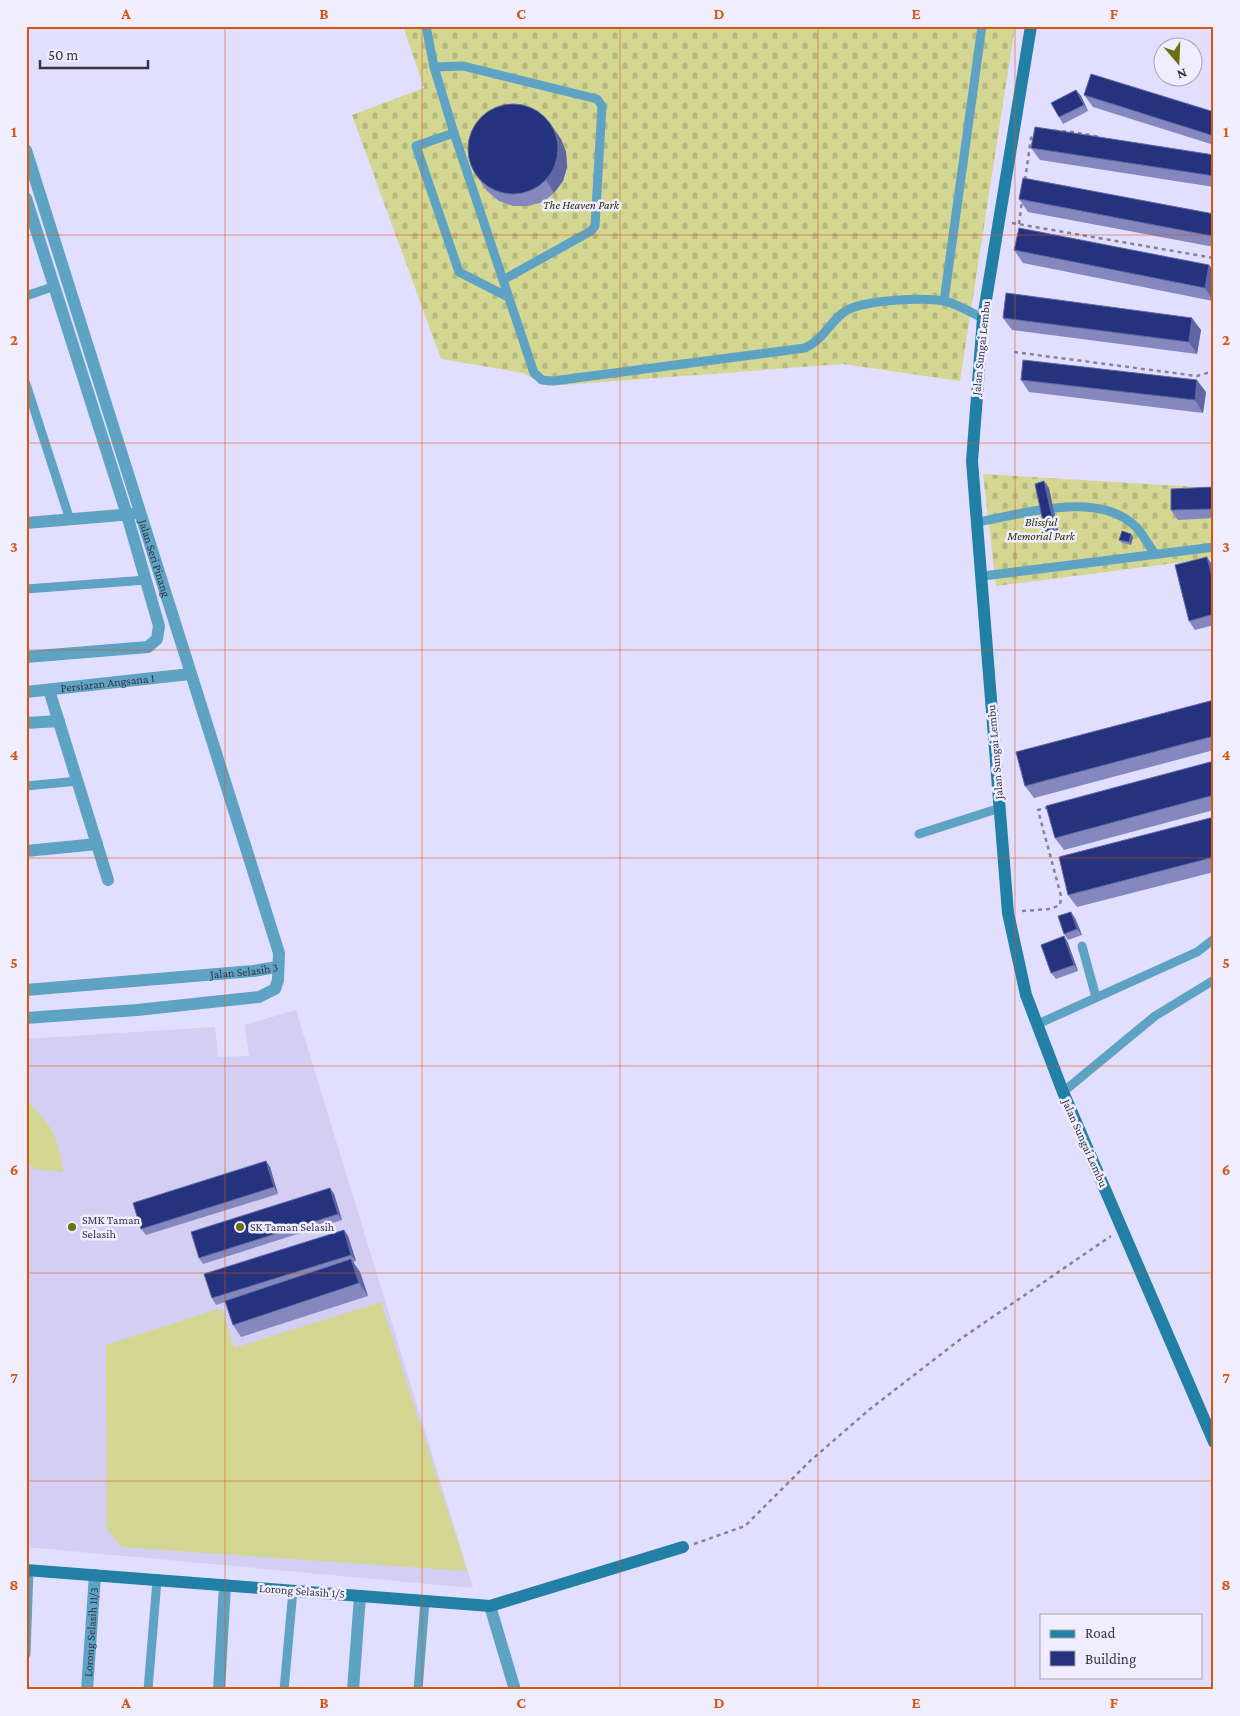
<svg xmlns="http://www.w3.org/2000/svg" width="1240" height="1716" viewBox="0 0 1240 1716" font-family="'Crimson Pro',serif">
<defs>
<pattern id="cemetery-stones" width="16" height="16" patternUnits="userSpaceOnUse" patternTransform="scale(1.25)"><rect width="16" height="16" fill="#d3d792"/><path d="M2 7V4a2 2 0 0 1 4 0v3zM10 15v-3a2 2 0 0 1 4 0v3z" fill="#b6b97f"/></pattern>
</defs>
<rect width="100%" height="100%" fill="#e2defe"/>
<!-- built -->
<polygon fill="#d3cef2" points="296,1010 473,1588 26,1547 26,1039 215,1027 218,1057 249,1056 245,1025"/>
<!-- cemetery -->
<g fill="url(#cemetery-stones)">
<polygon points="403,26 1015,26 960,381 843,364 548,386 523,373 441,359 352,115 424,88"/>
<polygon points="983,474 1214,488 1214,558 996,586"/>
</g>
<!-- pitch -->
<g fill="#d3d792">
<path d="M26 1100C52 1125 58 1136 63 1172L34 1169 26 1160Z"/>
<polygon points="381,1302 467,1571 121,1547 107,1529 106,1345 221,1308 234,1348"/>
</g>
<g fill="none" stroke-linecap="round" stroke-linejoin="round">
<!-- path -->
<g stroke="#858299" stroke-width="2.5" stroke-dasharray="4 4" stroke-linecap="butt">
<polyline points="1046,130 1073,132 1100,137"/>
<polyline points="1025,180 1031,138 1034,136"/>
<polyline points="1012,223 1214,258"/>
<polyline points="1019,224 1022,201"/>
<polyline points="1014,352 1197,376 1214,371"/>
<polyline points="1022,911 1050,909 1060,905 1061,896 1038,810 1050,807"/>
<polyline points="694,1544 745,1526 810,1461 870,1409 962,1338 1111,1236"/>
</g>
<!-- lane -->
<g stroke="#5fa3c4" stroke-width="9">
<path d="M426 26 434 67 463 66 597 99 602 106 595 226 591 231 503 280 534 373 542 380 553 381 805 348C823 340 829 323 844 312 861 300 923 297 944 301 956 303 971 313 983 318"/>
<polyline points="434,67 454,133 416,146 459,272 508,297"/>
<polyline points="454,133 503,280"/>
<polyline points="26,296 55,286"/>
<polyline points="944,301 982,26"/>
<polyline points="26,384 70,520"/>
<path d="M978 522C1024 514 1100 489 1137 528 1144 536 1149 546 1155 554"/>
<polyline points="983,576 1214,547"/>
<polyline points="26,589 146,580"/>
<polyline points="26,786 78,781"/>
<polyline points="919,834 1000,808"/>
<polyline points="1082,946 1096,997"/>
<polyline points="1038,1024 1197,952 1214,939"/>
<polyline points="1063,1092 1155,1016 1214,980"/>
<polyline points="26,1654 29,1570"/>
<polyline points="148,1690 157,1580"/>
<polyline points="284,1690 293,1590"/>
<polyline points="418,1690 425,1601"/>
</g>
<!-- street -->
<g stroke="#5fa3c4" stroke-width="12">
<path id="s1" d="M26 150 279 953 278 980 275 989 259 997 137 1010 26 1018"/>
<polyline points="26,198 127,515 159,626 157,639 148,647 26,657"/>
<polyline points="26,523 133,514"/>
<polyline points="49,690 108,880"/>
<path id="s2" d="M26 692 190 674"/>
<polyline points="26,723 59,721"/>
<polyline points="26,851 97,844"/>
<path id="s3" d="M26 990 253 971 277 967"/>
<polyline points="490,1606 515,1690"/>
<path id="s4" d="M87 1690 95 1575"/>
<polyline points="219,1690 225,1585"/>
<polyline points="353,1690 360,1596"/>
</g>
<!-- secondary -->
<g stroke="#2280a6" stroke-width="12">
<polyline points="1031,26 983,318 972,461 1008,913 1026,995 1063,1092 1214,1442"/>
<polyline points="26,1570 490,1606 683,1547"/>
</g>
</g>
<!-- wall -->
<g fill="#8488be">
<polygon points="1076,90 1081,96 1088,111 1063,124 1059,117"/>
<polygon points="1084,95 1214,112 1214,145 1093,107"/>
<polygon points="561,139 566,152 567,167 563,181 554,193 543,202 528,206 513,206 499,201 487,191 478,178"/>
<polygon points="1031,148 1214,155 1214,187 1040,160"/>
<polygon points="1019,199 1214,214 1214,247 1028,212"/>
<polygon points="1014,250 1209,265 1214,272 1213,301 1023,263"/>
<polygon points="1003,318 1201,330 1197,354 1012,330"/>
<polygon points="1021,380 1206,392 1203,413 1029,392"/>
<polygon points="1214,487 1214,518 1178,520 1171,510"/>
<polygon points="1049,488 1059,535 1050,537 1045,531"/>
<polygon points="1133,537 1131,545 1122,543 1119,540"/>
<polygon points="1213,566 1214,625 1195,630 1189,621"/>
<polygon points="1214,700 1214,750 1034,798 1025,786"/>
<polygon points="1214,761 1214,810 1064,850 1055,838"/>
<polygon points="1214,817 1214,872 1077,907 1068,895"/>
<polygon points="1075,918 1082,935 1068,940 1064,934"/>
<polygon points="1064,936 1068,943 1078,971 1056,979 1051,973"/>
<polygon points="266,1161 270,1167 278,1194 146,1235 141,1229"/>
<polygon points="330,1188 334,1194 342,1220 203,1264 199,1258"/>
<polygon points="344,1230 348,1236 356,1261 353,1262 360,1272 368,1296 241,1337 233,1325 225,1302 216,1305 212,1298"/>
</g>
<!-- shaded-wall -->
<g fill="#5e66a4">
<polygon points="1076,90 1081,96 1088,111 1084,105"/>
<polygon points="552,126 561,139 566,152 567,167 563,181 554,193 546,180"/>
<polygon points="1209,265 1214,272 1213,301 1205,288"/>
<polygon points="1192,318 1201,330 1197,354 1189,342"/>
<polygon points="1197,380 1206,392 1203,413 1195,400"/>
<polygon points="1044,481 1049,488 1059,535 1055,529"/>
<polygon points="1131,534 1133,537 1131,545 1129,542"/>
<polygon points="1207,557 1213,566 1214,585"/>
<polygon points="1071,912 1075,918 1082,935 1077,929"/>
<polygon points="1064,936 1068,943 1078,971 1074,965"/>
<polygon points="266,1161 270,1167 278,1194 274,1187"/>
<polygon points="330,1188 334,1194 342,1220 338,1214"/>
<polygon points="344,1230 348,1236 356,1261 351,1255"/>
<polygon points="351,1259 360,1272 368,1296 359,1283"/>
</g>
<!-- building -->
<g fill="#25327e" stroke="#5e66a4">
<polygon points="1091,74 1214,112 1214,136 1084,95"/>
<polygon points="1076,90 1084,105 1059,117 1051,103"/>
<circle cx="513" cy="149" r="45"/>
<polygon points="1035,127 1214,155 1214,176 1031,148"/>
<polygon points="1023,178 1214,214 1214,227 1212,236 1019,199"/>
<polygon points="1019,228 1209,265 1205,288 1014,250"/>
<polygon points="1006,293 1192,318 1189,342 1003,318"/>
<polygon points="1023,360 1197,380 1195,400 1021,380"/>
<polygon points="1044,481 1055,529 1045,531 1035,484"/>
<polygon points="1214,487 1214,509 1171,510 1171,489"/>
<polygon points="1122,531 1131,534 1129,542 1119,540"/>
<polygon points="1207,557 1214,585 1214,614 1189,621 1175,565"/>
<polygon points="1214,700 1214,736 1025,786 1016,752"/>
<polygon points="1214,761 1214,795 1055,838 1046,806"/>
<polygon points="1214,817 1214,857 1068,895 1059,857"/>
<polygon points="1071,912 1077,929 1064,934 1058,916"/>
<polygon points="1064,936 1074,965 1051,973 1041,945"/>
<polygon points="266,1161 274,1187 141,1229 133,1203"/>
<polygon points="330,1188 338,1214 199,1258 191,1232"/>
<polygon points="344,1230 351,1255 212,1298 204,1274"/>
<polygon points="351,1259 359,1283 233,1325 225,1301"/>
</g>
<!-- grid -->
<path fill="none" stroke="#d65512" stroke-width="1" stroke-opacity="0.55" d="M225 26V1690M422 26V1690M620 26V1690M818 26V1690M1015 26V1690M26 235H1214M26 443H1214M26 650H1214M26 858H1214M26 1066H1214M26 1273H1214M26 1481H1214"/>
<!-- markers -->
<g fill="#6d6f12" stroke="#efedfe" stroke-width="2">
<circle cx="72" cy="1227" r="5"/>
<circle cx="240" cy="1227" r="5"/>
</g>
<g text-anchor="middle" stroke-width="5" stroke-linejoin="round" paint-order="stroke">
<!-- park labels -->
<g font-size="12" font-style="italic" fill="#2c2d00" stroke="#efedfe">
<text x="581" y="209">The Heaven Park</text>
<text x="1041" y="526">Blissful<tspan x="1041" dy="14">Memorial Park</tspan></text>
</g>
<!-- street labels -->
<g font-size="12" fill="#373544" stroke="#efedfe">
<text transform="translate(981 348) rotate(-84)" y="4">Jalan Sungai Lembu</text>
<text dy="4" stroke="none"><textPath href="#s1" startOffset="428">Jalan Seri Pinang</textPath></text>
<text dy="4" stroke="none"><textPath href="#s2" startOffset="82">Persiaran Angsana 1</textPath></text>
<text transform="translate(995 752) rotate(-95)" y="4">Jalan Sungai Lembu</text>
<text dy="4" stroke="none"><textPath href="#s3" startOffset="219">Jalan Selasih 3</textPath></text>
<text transform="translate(1085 1143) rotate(66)" y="4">Jalan Sungai Lembu</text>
<text transform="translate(302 1591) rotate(4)" y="4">Lorong Selasih 1/5</text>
<text dy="4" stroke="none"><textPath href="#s4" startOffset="58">Lorong Selasih 11/3</textPath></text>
</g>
<!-- poi labels -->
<g font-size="12" fill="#373544" stroke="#efedfe" text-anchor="start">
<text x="82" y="1224">SMK Taman<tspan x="82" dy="14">Selasih</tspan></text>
<text x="250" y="1231">SK Taman Selasih</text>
</g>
</g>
<!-- border -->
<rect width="1240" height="1716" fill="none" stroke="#efedfe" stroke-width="55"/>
<!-- legend -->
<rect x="1040" y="1614" width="162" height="65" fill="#efedfe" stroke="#a5a3b4"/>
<rect x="1050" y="1630" width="25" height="8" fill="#2280a6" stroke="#a5a3b4"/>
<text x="1085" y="1638" font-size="15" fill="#373544">Road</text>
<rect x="1050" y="1651" width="25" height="15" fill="#25327e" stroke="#a5a3b4"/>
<text x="1085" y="1664" font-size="15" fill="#373544">Building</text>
<!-- north arrow -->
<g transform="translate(1178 62) rotate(161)"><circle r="24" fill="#efedfe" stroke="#a5a3b4"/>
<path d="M0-4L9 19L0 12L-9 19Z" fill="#6d6f12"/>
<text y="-8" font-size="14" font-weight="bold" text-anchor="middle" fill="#373544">N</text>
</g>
<!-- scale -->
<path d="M40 60v8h108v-8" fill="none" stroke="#373544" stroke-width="2.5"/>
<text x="48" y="60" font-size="15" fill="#373544" stroke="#efedfe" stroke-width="4" paint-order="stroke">50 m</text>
<rect x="28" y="28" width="1184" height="1660" fill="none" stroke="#d65512" stroke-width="2"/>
<g font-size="16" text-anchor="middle" font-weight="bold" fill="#d65512">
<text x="126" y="19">A</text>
<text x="324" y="19">B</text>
<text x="521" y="19">C</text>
<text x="719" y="19">D</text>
<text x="916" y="19">E</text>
<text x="1114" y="19">F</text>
<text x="14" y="137">1</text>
<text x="1226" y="137">1</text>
<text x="14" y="345">2</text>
<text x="1226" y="345">2</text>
<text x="14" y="552">3</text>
<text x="1226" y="552">3</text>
<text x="14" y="760">4</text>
<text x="1226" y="760">4</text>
<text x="14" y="968">5</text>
<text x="1226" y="968">5</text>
<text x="14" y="1175">6</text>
<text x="1226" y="1175">6</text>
<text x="14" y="1383">7</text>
<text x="1226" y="1383">7</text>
<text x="14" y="1590">8</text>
<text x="1226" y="1590">8</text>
<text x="126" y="1708">A</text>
<text x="324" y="1708">B</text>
<text x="521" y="1708">C</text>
<text x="719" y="1708">D</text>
<text x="916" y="1708">E</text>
<text x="1114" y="1708">F</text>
</g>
</svg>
